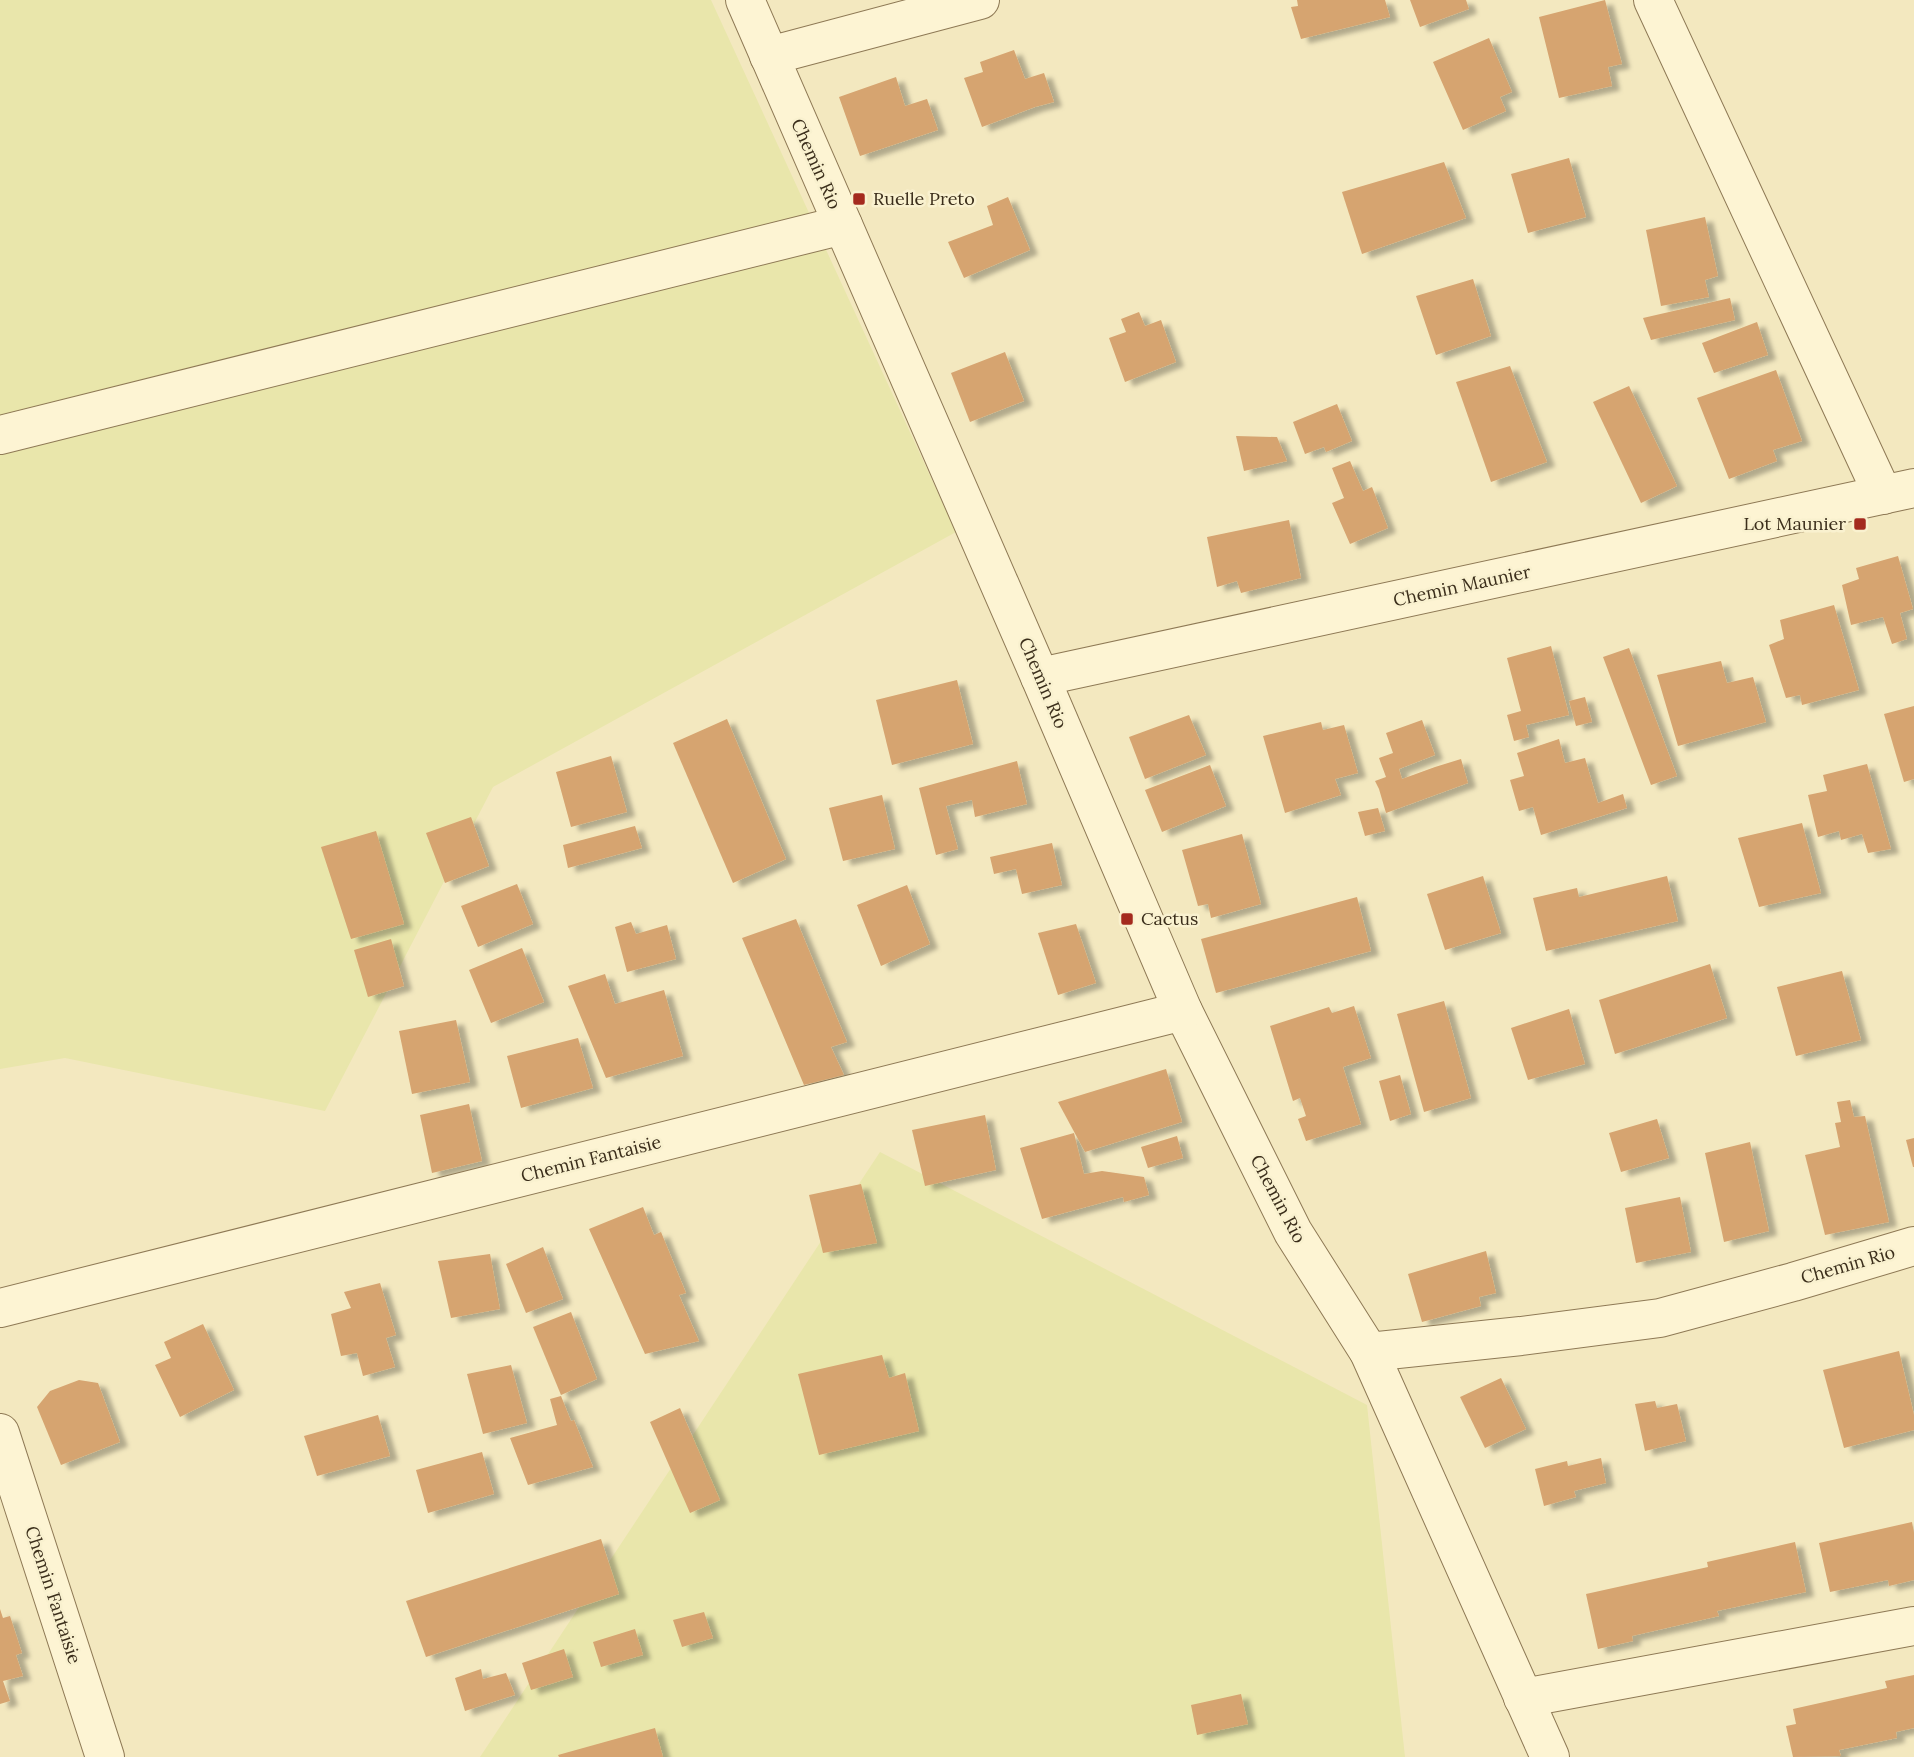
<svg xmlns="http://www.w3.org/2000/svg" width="1914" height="1757" viewBox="0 0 1914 1757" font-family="Lora,serif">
<defs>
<filter id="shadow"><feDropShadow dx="8" dy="4.5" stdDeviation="2" flood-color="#0004"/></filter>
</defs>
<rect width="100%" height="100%" fill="#f3e8bf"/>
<!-- farmland -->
<g fill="#e9e6ab">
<polygon points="0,0 711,0 956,532 493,787 325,1111 65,1058 0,1069"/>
<polygon points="880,1152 1367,1405 1405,1757 480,1757"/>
</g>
<!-- building -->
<g fill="#d6a470" filter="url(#shadow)">
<polygon points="1297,0 1385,0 1390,17 1301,39 1291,7 1298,6"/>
<polygon points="1410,0 1466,0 1469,9 1420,27"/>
<polygon points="1605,0 1622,64 1608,67 1612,86 1559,98 1539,17"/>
<polygon points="1489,38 1512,92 1500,97 1506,111 1463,130 1433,62"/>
<polygon points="1014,50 1025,79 1044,73 1054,102 1035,107 982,127 964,78 983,72 980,62"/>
<polygon points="896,77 905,106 927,99 938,130 860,156 839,97"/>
<polygon points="1569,158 1586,217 1528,233 1511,174"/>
<polygon points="1444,162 1466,218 1362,254 1342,192"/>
<polygon points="1008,197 1030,250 964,278 948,242 993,225 987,206"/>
<polygon points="1705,217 1718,276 1705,280 1709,297 1661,306 1646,230"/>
<polygon points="1473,279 1491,336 1436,355 1416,296"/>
<polygon points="1730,298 1735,320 1651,340 1643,318"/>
<polygon points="1139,312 1145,326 1161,320 1176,362 1125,382 1109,338 1126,332 1121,319"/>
<polygon points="1757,322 1768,355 1714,373 1702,343"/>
<polygon points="1005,352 1024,401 970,422 951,373"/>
<polygon points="1510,366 1547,462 1491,482 1456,382"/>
<polygon points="1776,370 1802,441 1773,450 1777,461 1729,479 1697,398"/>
<polygon points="1629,386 1677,486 1641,503 1593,402"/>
<polygon points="1337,404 1352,441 1326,452 1324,447 1305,454 1293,422"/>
<polygon points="1236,436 1277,437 1287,461 1244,471"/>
<polygon points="1350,461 1363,491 1372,487 1388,528 1350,544 1332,503 1344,498 1332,468"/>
<polygon points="1289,520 1301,578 1241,593 1237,581 1217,587 1207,537"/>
<polygon points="1898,556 1913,609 1900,613 1907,639 1892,644 1883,617 1851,625 1842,585 1859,579 1856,568"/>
<polygon points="1834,605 1859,690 1802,705 1800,695 1786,698 1769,645 1784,639 1780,620"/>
<polygon points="1551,646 1569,715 1526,725 1529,737 1514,741 1507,715 1521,711 1507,658"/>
<polygon points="1629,648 1677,776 1651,785 1603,657"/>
<polygon points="1721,661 1727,683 1753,677 1766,722 1678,746 1657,675"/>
<polygon points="957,680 973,744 892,765 876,700"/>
<polygon points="1585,697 1592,722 1576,726 1569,701"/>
<polygon points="1914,706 1914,779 1904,782 1884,714"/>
<polygon points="1189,715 1206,755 1145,779 1129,737"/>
<polygon points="727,719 786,859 733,883 673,743"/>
<polygon points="1422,720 1435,755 1399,769 1402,779 1435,767 1461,759 1468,783 1386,813 1379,789 1375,781 1386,777 1379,758 1393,753 1386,733"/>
<polygon points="1321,722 1323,730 1344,725 1358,773 1335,779 1341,795 1285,813 1263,736"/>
<polygon points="1559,739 1565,763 1585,758 1598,803 1623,794 1627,808 1541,835 1533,807 1519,811 1510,780 1524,776 1517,753"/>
<polygon points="611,756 627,812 571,827 556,772"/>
<polygon points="1017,761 1027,804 975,817 972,800 946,806 958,849 936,855 919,788"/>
<polygon points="1867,764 1891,849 1868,853 1862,834 1841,840 1839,831 1818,837 1808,795 1827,791 1823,775"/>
<polygon points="1210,765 1226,806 1162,832 1145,790"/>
<polygon points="882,795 895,849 843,861 829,808"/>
<polygon points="1378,808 1385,831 1365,836 1358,812"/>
<polygon points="471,817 489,866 445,883 426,833"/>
<polygon points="1802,823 1821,893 1759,907 1738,838"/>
<polygon points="635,826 642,848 568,868 563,845"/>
<polygon points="376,831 404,924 351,939 321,847"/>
<polygon points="1242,834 1261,904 1211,918 1208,904 1198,906 1182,850"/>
<polygon points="1052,843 1062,885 1022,894 1016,869 994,874 990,857"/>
<polygon points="1483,876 1501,933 1445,950 1427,894"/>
<polygon points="1667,876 1678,921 1546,951 1533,898 1577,888 1579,897"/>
<polygon points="517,884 533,924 478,947 461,906"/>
<polygon points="907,885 930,944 881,966 857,905"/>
<polygon points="1357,897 1371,951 1216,993 1201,939"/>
<polygon points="796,919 847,1042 831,1047 844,1075 804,1085 742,938"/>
<polygon points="631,922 636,934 667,925 676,959 627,972 615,927"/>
<polygon points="1076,924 1096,983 1058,995 1038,933"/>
<polygon points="391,939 404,986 368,997 354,950"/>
<polygon points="522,948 544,1002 491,1023 469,970"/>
<polygon points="1710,964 1727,1018 1615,1054 1599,1000"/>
<polygon points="1842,971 1861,1040 1796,1056 1777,987"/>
<polygon points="605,974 615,1004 664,990 683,1056 606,1078 568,986"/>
<polygon points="1444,1001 1471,1098 1424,1112 1397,1014"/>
<polygon points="1354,1006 1371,1058 1343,1067 1361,1124 1306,1141 1298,1119 1306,1116 1300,1098 1293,1101 1270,1026 1329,1007 1332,1013"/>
<polygon points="1569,1009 1585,1064 1528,1080 1511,1028"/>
<polygon points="456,1020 470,1082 412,1094 399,1031"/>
<polygon points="578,1038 593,1088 521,1108 507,1056"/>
<polygon points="1166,1069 1182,1122 1085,1152 1058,1102"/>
<polygon points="1400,1075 1411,1114 1390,1121 1379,1081"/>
<polygon points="1850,1100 1854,1117 1865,1116 1889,1222 1825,1235 1805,1155 1840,1147 1835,1123 1841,1122 1837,1102"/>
<polygon points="469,1104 482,1161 432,1173 420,1115"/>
<polygon points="985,1115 996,1170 925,1186 912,1130"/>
<polygon points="1657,1119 1669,1158 1621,1172 1609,1133"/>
<polygon points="1074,1133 1084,1174 1102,1171 1144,1177 1149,1195 1124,1202 1123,1197 1042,1219 1020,1148"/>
<polygon points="1177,1136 1183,1158 1148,1168 1141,1147"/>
<polygon points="1914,1138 1914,1167 1913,1167 1906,1140"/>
<polygon points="1750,1142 1769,1231 1724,1242 1705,1153"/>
<polygon points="861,1184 877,1243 823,1253 809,1195"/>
<polygon points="1680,1197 1691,1252 1636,1263 1625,1208"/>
<polygon points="643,1207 654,1235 661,1232 686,1293 679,1295 699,1341 645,1354 589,1229"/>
<polygon points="543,1247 563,1299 526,1313 506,1264"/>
<polygon points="1486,1251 1496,1293 1479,1297 1481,1306 1422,1322 1408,1274"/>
<polygon points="490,1254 500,1309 451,1318 438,1261"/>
<polygon points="380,1283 396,1335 386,1338 395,1367 363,1376 357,1353 341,1356 331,1314 351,1308 344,1292"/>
<polygon points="571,1312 597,1379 561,1395 533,1327"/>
<polygon points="203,1324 234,1390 180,1417 155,1365 171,1358 164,1342"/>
<polygon points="1899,1351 1914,1415 1914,1430 1844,1448 1823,1370"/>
<polygon points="882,1355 889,1378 905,1373 919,1431 819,1455 798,1374"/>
<polygon points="511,1365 527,1423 483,1434 467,1374"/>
<polygon points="1501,1378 1526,1429 1485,1448 1460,1397"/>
<polygon points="79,1380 98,1383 120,1442 61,1465 37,1407 50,1391"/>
<polygon points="561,1396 571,1421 574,1420 593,1467 528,1485 510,1438 557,1425 550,1399"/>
<polygon points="1655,1401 1657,1408 1677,1404 1686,1441 1645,1451 1635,1404"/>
<polygon points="680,1408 720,1500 690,1513 650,1422"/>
<polygon points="378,1415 390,1456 317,1476 304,1436"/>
<polygon points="482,1452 494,1494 428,1513 416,1470"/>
<polygon points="1601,1458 1606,1483 1574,1491 1576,1497 1544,1506 1535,1469 1567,1461 1568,1466"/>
<polygon points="1912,1522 1914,1533 1914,1580 1889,1586 1888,1580 1830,1592 1819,1543"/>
<polygon points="601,1539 619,1594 426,1657 406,1601"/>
<polygon points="1795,1542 1806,1592 1717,1611 1719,1616 1632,1636 1633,1641 1598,1649 1586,1594 1708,1567 1707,1562"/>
<polygon points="0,1609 3,1618 10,1616 22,1653 16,1655 23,1676 3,1681 10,1701 0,1704"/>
<polygon points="704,1612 713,1638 682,1647 673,1620"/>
<polygon points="635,1629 643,1655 601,1667 593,1642"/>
<polygon points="564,1649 573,1677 531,1690 522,1663"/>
<polygon points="481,1669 483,1679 506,1673 515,1695 465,1711 455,1678"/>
<polygon points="1914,1675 1914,1728 1896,1732 1897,1738 1839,1750 1841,1756 1793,1757 1786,1726 1796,1724 1793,1709 1887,1688 1885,1681"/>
<polygon points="1241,1694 1248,1724 1197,1735 1191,1705"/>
<polygon points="655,1728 663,1757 559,1757 558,1755"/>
</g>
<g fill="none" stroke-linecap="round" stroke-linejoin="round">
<defs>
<g id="minor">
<polyline points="745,0 1040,677 1183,1011 1293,1232 1369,1352 1550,1757"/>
<polyline points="1653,0 1883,495"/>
<polyline points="769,56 980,0"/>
<polyline points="0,435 843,225"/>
<polyline points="1040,677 1914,488"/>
<polyline points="0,1308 1183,1011"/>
<polyline points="1369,1352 1521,1336 1660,1318 1793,1282 1914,1246"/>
<polyline points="0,1433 105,1757"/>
<polyline points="1523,1698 1914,1626"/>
</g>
</defs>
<!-- minor casing -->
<use href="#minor" stroke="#8e7955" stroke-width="40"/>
<!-- minor -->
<use href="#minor" stroke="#fdf4d3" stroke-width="38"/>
</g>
<!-- markers -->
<g fill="#a42a1e" stroke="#f9f1cf" stroke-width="2.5">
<rect x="852" y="192" width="14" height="14" rx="3.5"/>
<rect x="1853" y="517" width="14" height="14" rx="3.5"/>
<rect x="1120" y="912" width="14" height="14" rx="3.5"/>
</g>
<g text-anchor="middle" stroke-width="5" stroke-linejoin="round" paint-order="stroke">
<!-- street labels -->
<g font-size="18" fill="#3b2e1b" stroke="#f9f1cf">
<text transform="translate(816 164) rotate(66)" y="6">Chemin Rio</text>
<text transform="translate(1462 586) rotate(-12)" y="6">Chemin Maunier</text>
<text transform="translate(1043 683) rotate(67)" y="6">Chemin Rio</text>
<text transform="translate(591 1159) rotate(-14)" y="6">Chemin Fantaisie</text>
<text transform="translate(1278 1199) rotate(62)" y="6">Chemin Rio</text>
<text transform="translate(1848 1265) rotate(-16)" y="6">Chemin Rio</text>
<text transform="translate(53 1595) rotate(72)" y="6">Chemin Fantaisie</text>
</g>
<!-- poi labels -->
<g font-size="18" fill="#3b2e1b" stroke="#f9f1cf" text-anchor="start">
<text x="873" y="205">Ruelle Preto</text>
<text x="1846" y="530" text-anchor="end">Lot Maunier</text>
<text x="1141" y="925">Cactus</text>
</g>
</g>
</svg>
